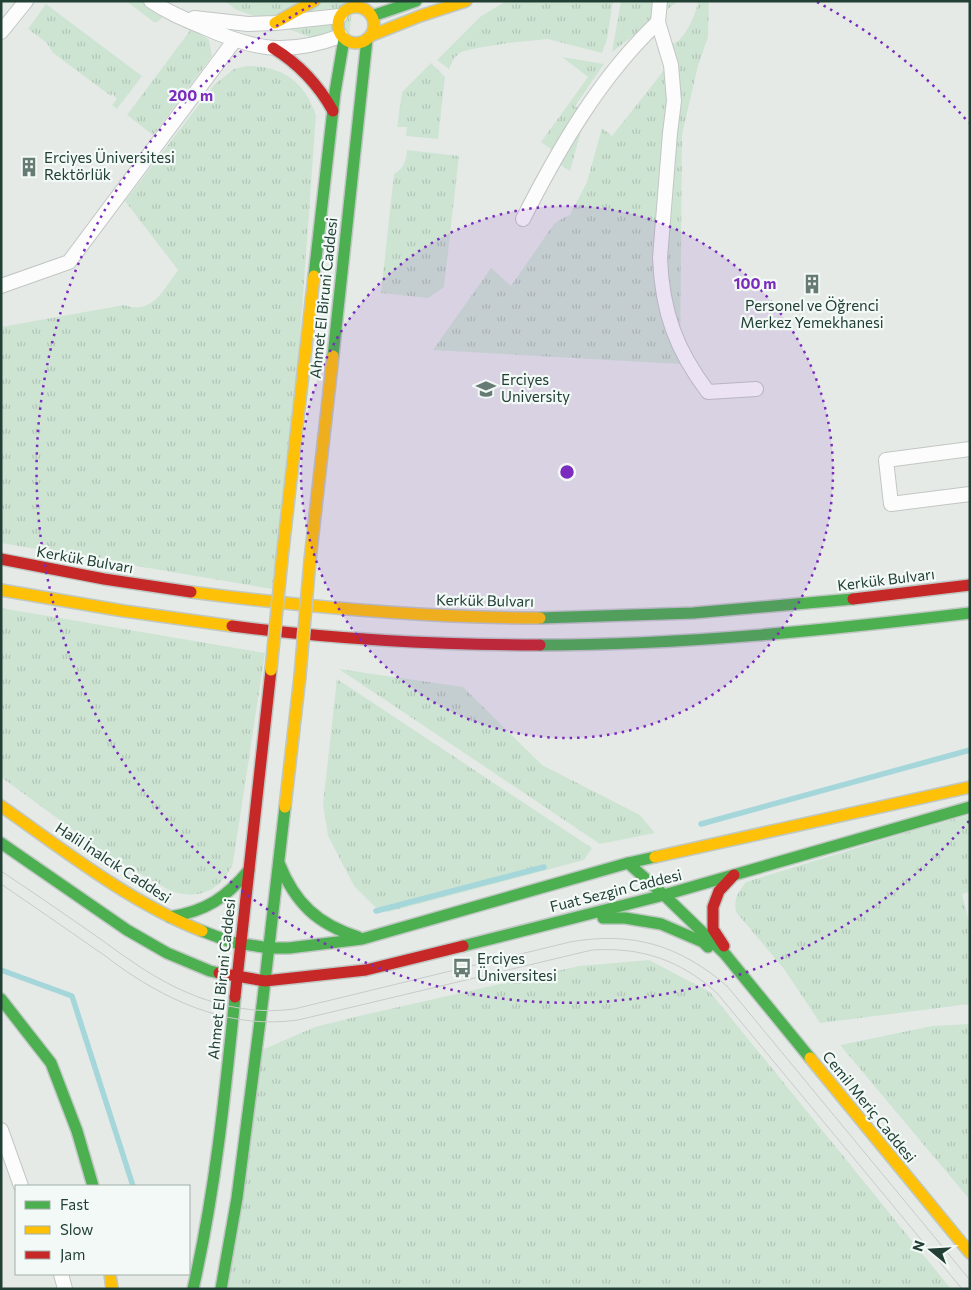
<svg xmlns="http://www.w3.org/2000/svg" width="971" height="1290" viewBox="0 0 971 1290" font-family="Commissioner,sans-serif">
<defs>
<pattern id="grass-tufts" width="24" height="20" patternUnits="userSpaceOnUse" patternTransform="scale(1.25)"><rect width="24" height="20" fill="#cee4d3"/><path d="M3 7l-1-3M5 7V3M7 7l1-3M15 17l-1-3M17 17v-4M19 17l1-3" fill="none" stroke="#b1c5b6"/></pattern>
</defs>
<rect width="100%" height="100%" fill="#e5eae7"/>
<!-- grass -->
<g fill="url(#grass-tufts)">
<polygon points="126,1 160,1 164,14 160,20 155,23"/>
<polygon points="225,1 353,1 349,37 328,42 307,36 235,9"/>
<polygon points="506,1 613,1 607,39 602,53 548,39 508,43 477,48 461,52 454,58 449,69 437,60 480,17"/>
<polygon points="621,1 678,1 612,52"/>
<path d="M698 1H709L708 37 698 66 682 134 680 364 433 350 491 268 511 286 554 224 563 218 570 215 587 182 602 128 612 136 676 55 667 46C671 44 675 43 678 41 688 32 696 14 698 1Z"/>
<polygon points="46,4 142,76 117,109 112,105 117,99 112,93 111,96 53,53 47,43 28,29"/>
<polygon points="192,28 209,40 212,56 153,135 127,115"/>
<polygon points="562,57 604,64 575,106 586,113 570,171 556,162 560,156 541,142 588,77"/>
<polygon points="431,63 445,77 438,139 406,136 407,127 397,127 402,92"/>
<path d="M247 66C283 66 304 81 316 115L294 421 272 589 1 543V327L124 305C153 315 163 290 178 270L125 201 214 85 234 69Z"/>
<path d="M407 150 459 156 444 287 428 298 381 293 394 174C404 168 406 161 407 150Z"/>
<path d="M1 608 265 653 233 863C222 890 197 902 169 890L110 857 1 777Z"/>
<polygon points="339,669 463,687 542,765 640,815 655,833 600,844"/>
<polygon points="337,679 592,848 584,860 388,912 375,907 354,886 328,836 323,804"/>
<path d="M970 815V892L962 894 970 926V1004L820 1023 784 969 736 912C734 897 737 894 746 882L909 832Z"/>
<polygon points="649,960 710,992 951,1289 218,1289 257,1052 315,1027 359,1016 579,966"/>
<polygon points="970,1024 970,1200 840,1045 932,1026"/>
</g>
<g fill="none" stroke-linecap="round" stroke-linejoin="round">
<!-- stream -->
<g stroke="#a5d6da" stroke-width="5.5">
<polyline points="701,824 970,750"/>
<polyline points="376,911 544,867"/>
<polyline points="1,970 72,996 133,1186"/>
</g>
<defs>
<g id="street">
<path d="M151 1C167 12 184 19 203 27 255 50 286 56 341 36"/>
<path d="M660 1 658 22 671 65 674 101 670 133 660 258C662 311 676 350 708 392L756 389"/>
<polyline points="194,18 248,24 275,23 340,16"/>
<polyline points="1,32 26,1"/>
<path d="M523 219C559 148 600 77 658 22"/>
<polyline points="1,286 69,262 234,41"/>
<polyline points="970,449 886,460 891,504 970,494"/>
<polyline points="1,1130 21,1186"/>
<polyline points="61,1274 65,1289"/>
</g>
<g id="fast">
<polyline points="372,16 416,1"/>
<polyline points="314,276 335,92 344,39"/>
<polyline points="333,356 367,39"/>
<polyline points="540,618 693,613 853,599"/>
<path d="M540 645C684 645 827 630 970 613"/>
<polyline points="1,843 127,930 167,953 210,971 219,973"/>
<path d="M279 863C295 903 317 924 358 937"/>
<polyline points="628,863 664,895 725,954 810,1058"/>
<path d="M170 917C206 911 226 898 249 870"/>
<polyline points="603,918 625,918 661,924 703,942 708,947"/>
<polyline points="202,931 231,942 269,948 289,948 362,939 628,863 655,857"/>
<polyline points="463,946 664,895 970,807"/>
<polyline points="1,999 51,1063 77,1131 93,1186"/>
<path d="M193 1289C215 1193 225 1095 235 997"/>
<polyline points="221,1289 237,1198 263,998 285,807"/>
</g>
<g id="slow">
<circle cx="356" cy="25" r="18"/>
<polyline points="275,23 314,1"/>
<polyline points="370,36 420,16 466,1"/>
<polyline points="282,559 314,276"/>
<polyline points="310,560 333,356"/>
<polyline points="1,590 124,611 232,626"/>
<path d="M191 592C307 607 423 618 540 618"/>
<path d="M1 806C65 851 129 902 202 931"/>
<polyline points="285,807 300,676"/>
<polyline points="655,857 970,787"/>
<polyline points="810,1058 970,1253"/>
<polyline points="110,1274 112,1289"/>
</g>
<g id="jam">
<path d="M273 48C299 64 318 84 333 111"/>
<polyline points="1,559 104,579 191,592"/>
<polyline points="853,599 970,585"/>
<path d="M232 626C334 639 437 645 540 645"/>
<polyline points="724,946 713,929 713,907 719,891 734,875"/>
<polyline points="219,973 265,981 366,970 463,946"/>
<polyline points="235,997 271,670"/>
</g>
</defs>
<!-- street casing -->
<use href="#street" stroke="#c2c7c4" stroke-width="16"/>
<!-- fast casing -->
<use href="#fast" stroke="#c0c8c4" stroke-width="14"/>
<!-- slow casing -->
<use href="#slow" stroke="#c0c8c4" stroke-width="14"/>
<!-- jam casing -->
<use href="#jam" stroke="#c0c8c4" stroke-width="14"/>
<!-- street -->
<use href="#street" stroke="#fbfcfb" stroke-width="14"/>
<!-- fast -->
<use href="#fast" stroke="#4caf50" stroke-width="11"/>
<!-- slow -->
<use href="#slow" stroke="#ffc107" stroke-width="11"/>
<!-- jam -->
<use href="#jam" stroke="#c62828" stroke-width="11"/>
<!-- tram -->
<g stroke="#c7cbca" stroke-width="1">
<path d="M1 871C34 893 66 915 99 938 109 945 119 953 130 960 178 994 234 1017 294 1009L570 942C632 931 679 945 727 986L970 1280"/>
<path d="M1 884C33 906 64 927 95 949 105 955 114 963 123 969 175 1005 234 1029 298 1020L592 950C642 947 680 960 717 993L962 1289"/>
</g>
<defs>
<g id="slow-bridge">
<polyline points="271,670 282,559"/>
<polyline points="300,676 310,560"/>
</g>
</defs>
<!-- slow-bridge casing -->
<use href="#slow-bridge" stroke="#c0c8c4" stroke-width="14" stroke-linecap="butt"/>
<!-- slow-bridge -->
<use href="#slow-bridge" stroke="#ffc107" stroke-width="11"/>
</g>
<!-- distance rings -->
<circle cx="567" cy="472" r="266" fill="#7b2cbf" fill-opacity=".12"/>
<g fill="none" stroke="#7b2cbf" stroke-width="2.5" stroke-dasharray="2.5 5">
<circle cx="567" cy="472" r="266"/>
<path d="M969 821A532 532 0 1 1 317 2M817 2A532 532 0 0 1 969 123"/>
</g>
<!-- icons -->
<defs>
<symbol id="building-bare" viewBox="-9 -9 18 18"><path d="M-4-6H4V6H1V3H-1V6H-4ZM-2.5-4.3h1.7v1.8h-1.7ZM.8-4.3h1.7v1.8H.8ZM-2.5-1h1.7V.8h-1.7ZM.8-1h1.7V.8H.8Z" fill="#667b73" stroke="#f3f9f6" stroke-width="2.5" paint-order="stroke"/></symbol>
<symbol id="university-bare" viewBox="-9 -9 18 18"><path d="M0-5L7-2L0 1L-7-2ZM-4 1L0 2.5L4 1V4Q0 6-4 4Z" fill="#667b73" stroke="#f3f9f6" stroke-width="2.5" paint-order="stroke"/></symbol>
<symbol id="bus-bare" viewBox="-9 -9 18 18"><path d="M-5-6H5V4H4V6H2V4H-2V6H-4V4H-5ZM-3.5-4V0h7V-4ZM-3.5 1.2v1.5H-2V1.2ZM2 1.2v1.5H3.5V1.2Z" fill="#667b73" stroke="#f3f9f6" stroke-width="2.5" paint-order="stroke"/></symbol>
</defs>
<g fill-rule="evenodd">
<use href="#building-bare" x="15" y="153" width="28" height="28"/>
<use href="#building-bare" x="798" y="270" width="28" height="28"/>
<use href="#university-bare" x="472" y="375" width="28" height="28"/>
<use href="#bus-bare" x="448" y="954" width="28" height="28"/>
</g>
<g text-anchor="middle" stroke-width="4.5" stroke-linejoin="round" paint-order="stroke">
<!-- poi labels -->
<g font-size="15" fill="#213f35" stroke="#f3f9f6" text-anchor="start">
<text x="44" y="163">Erciyes Üniversitesi<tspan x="44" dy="17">Rektörlük</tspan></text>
<text x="812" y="311" text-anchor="middle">Personel ve Öğrenci<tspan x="812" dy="17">Merkez Yemekhanesi</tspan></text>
<text x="501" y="385">Erciyes<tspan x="501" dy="17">University</tspan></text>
<text x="477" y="964">Erciyes<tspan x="477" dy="17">Üniversitesi</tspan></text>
</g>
<!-- street labels -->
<g font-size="15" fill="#213f35" stroke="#f3f9f6">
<text transform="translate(324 298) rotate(-84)" y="5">Ahmet El Biruni Caddesi</text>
<text transform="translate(85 560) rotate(10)" y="5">Kerkük Bulvarı</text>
<text transform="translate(886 580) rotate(-7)" y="5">Kerkük Bulvarı</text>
<text transform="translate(485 601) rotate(1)" y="5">Kerkük Bulvarı</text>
<text transform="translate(113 863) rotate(33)" y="5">Halil İnalcık Caddesi</text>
<text transform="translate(616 891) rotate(-14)" y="5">Fuat Sezgin Caddesi</text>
<text transform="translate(222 979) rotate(-84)" y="5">Ahmet El Biruni Caddesi</text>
<text transform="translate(869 1107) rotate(51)" y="5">Cemil Meriç Caddesi</text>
</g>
</g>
<circle cx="567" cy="472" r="8" fill="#7b2cbf" stroke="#f3f9f6" stroke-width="2.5"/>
<g font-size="15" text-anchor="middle" font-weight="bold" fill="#7b2cbf" stroke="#f3f9f6" stroke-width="4.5" stroke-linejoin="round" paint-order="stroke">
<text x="191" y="101">200 m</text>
<text x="755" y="289">100 m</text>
</g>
<!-- border -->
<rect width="971" height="1290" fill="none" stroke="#213f35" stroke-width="5"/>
<!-- legend -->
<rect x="15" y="1185" width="175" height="90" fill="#f3f9f6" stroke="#9fafa9"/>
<rect x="25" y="1201" width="25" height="8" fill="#4caf50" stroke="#9fafa9"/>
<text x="60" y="1210" font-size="15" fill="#213f35">Fast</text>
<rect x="25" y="1226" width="25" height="8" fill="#ffc107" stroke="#9fafa9"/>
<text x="60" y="1235" font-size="15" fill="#213f35">Slow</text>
<rect x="25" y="1251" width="25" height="8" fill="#c62828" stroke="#9fafa9"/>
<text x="60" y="1260" font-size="15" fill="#213f35">Jam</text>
<!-- north arrow -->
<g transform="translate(931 1250) rotate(288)" stroke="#f3f9f6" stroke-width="4" paint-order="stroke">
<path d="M0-4L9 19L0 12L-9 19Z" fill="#213f35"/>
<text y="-8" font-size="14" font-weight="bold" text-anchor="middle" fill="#213f35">N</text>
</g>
</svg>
